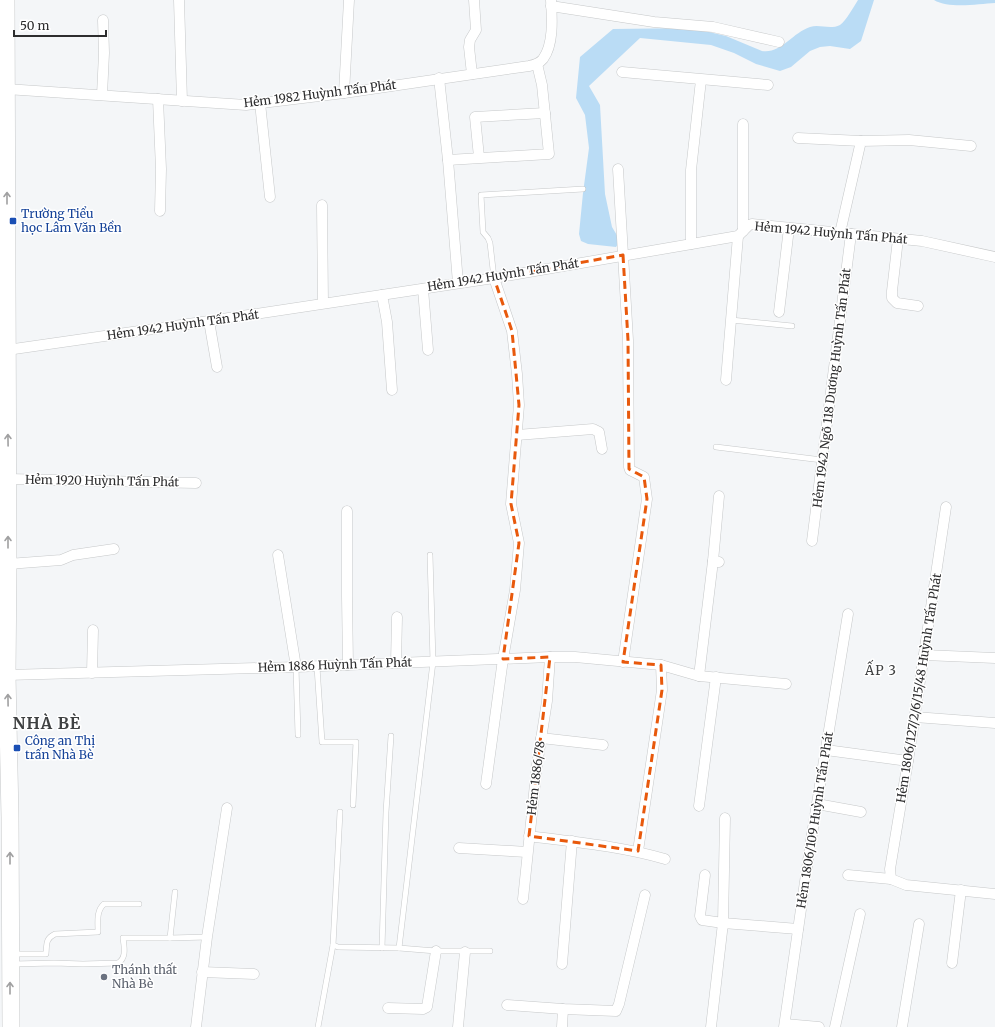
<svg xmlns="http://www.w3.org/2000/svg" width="995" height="1027" viewBox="0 0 995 1027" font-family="Merriweather,serif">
<rect width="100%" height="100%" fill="#f4f6f8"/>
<!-- water -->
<g fill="#badcf5">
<path d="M858 0H874L861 41 850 49 830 46 820 47 810 51 791 67 780 71 756 64 734 53 711 45 640 38 589 86 600 105 605 194 612 227 618 237 620 241 616 247 588 244 581 241 579 234 583 193 589 148 585 115 576 98 580 57 613 29 692 28 726 36 762 51C781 54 792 33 810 27 820 24 830 30 840 25 846 21 854 6 858 0Z"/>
<path d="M934 0H995V3C978 4 949 9 934 0Z"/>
</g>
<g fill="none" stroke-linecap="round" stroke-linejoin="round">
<defs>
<g id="service">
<polyline points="494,278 490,243 488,238 483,232 481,195 583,189"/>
<polyline points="731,320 792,326"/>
<polyline points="716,447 822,460"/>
<polyline points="296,667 298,735"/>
<polyline points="317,667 322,742 356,742 353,805"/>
<polyline points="340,812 333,945 338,947 399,948 436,951 490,951"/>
<polyline points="175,892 170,938 207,937"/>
<polyline points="382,948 386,812 391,736"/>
<polyline points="399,948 433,662 430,555"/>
<path d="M13 954H46C47 944 45 939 55 934L98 932C98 922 96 911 104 904H139"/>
<path d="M14 964 54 963 83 964 118 963C127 958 124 946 123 938H170"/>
<polyline points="318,1027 333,945"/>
</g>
<g id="minor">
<polyline points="179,0 182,101"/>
<polyline points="551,6 654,22 713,27 779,42"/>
<polyline points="622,72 768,85"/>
<polyline points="472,74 469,47 470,40 476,30 474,0"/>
<polyline points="439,78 448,160 458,283"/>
<path d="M6 89 246 105 344 93 529 66C534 65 539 64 543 59 554 44 552 18 551 0"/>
<polyline points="344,93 349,0"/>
<polyline points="102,95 104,53 103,20"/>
<polyline points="158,99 161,169 160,211"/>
<polyline points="260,103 270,197"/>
<polyline points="798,138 861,141"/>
<polyline points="479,157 475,117 545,113"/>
<polyline points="448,160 549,154 542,85 537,64"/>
<polyline points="618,169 628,340 629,467 630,470 644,477 647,499 623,662"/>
<polyline points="322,205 323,303"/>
<polyline points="743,231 743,124"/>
<polyline points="840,233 861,141 909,140 971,146"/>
<polyline points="898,239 892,291 892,298 897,303 918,306"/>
<polyline points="691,244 691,170 701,80"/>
<polyline points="423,289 428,350"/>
<polyline points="382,295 387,322 392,390"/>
<polyline points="779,312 789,228"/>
<polyline points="209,321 217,367"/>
<polyline points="7,350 209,321 494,278 738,236 749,225 752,224 922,241 995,257"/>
<polyline points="726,380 738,236"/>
<polyline points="517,435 593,429 599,432 602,449"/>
<polyline points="8,479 196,483"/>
<polyline points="946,507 908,761 890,869 891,879 906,885 995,894"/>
<polyline points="347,511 347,596 348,665"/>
<polyline points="812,541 851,234"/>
<polyline points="278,555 296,667"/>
<polyline points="713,561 719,496"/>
<polyline points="8,564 61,560 73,555 114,549"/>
<polyline points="924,655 995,658"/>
<polyline points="396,663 397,617"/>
<polyline points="92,673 93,630"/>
<polyline points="7,675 296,667 550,657 575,657 661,665 699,676 786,684"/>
<polyline points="699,676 713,561 719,562"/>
<polyline points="915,717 995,723"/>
<polyline points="541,738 603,745"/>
<polyline points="826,750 908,761"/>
<polyline points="486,784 503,659 515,590 519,543 511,504 519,405 517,374 512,331 494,278"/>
<polyline points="817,804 861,812"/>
<polyline points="699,806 716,677"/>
<path d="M529 836C574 842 620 846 665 859"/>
<polyline points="459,848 527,852"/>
<polyline points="638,851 662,690 661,665"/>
<polyline points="705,875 700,916 702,920 723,923 725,818"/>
<polyline points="848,875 891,879"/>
<polyline points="523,899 537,765 547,701 550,657"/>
<polyline points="952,963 961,890"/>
<polyline points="562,964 572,841"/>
<polyline points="202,972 254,974"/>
<polyline points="507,1005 563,1009 616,1011 619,1004 645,895"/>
<polyline points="388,1008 423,1009 427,1007 436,951"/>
<polyline points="785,1024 819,1027"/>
<polyline points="196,1027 207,937 227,808"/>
<polyline points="458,1027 465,952"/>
<polyline points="562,1027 563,1009"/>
<polyline points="711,1027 723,923 798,929"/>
<polyline points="784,1027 811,840 848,614"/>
<polyline points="835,1027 860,914"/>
<polyline points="902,1027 919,924"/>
</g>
<polyline id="primary" points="6,0 8,564 7,675 10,817 11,1027"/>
</defs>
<!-- service casing -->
<use href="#service" stroke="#c6c8c9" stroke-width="6"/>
<!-- minor casing -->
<use href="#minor" stroke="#c6c8c9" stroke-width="11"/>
<!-- primary casing -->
<use href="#primary" stroke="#c6c8c9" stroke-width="18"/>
<!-- service -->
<use href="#service" stroke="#fff" stroke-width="5"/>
<!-- minor -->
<use href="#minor" stroke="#fff" stroke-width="10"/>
<!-- primary -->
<use href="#primary" stroke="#fff" stroke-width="17"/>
</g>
<!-- one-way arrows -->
<defs><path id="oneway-shaft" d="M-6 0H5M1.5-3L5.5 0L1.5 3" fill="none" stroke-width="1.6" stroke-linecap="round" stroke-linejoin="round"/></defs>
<g stroke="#a0a0a1">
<use href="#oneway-shaft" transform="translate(7 198) rotate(-90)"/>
<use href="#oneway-shaft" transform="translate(8 440) rotate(-91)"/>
<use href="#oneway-shaft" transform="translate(8 542) rotate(-90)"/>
<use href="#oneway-shaft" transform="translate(8 700) rotate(-91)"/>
<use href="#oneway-shaft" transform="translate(10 858) rotate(-90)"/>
<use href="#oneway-shaft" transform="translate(10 988) rotate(-90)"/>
</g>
<!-- marked area -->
<path fill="none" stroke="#e8590c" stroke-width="3" stroke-dasharray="8 5" stroke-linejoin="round" d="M623 255 628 340 629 469 644 477 647 499 623 662 661 665 662 690 638 851 529 836 550 657 503 659 519 543 511 504 519 405 512 331 494 278Z"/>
<!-- markers -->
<g fill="#1a4fb4" stroke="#fff" stroke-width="1.5">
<rect x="9" y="217" width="8" height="8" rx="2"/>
<rect x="13" y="744" width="8" height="8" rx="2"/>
</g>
<circle fill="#6b7280" stroke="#fff" stroke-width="1.5" cx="104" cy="977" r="4"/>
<g text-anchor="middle" stroke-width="3" stroke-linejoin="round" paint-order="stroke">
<!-- street labels -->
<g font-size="12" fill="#2d2d2e" stroke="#fff">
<text transform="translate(320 94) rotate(-7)" y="4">Hẻm 1982 Huỳnh Tấn Phát</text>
<text transform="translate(831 233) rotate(5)" y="4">Hẻm 1942 Huỳnh Tấn Phát</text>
<text transform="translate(503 275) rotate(-9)" y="4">Hẻm 1942 Huỳnh Tấn Phát</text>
<text transform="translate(183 325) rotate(-8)" y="4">Hẻm 1942 Huỳnh Tấn Phát</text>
<text transform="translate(832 388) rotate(-83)" y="4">Hẻm 1942 Ngõ 118 Dương Huỳnh Tấn Phát</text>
<text transform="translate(102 481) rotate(1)" y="4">Hẻm 1920 Huỳnh Tấn Phát</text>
<text transform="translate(335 665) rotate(-2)" y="4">Hẻm 1886 Huỳnh Tấn Phát</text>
<text transform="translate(919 688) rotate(-81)" y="4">Hẻm 1806/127/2/6/15/48 Huỳnh Tấn Phát</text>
<text transform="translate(536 778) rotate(-83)" y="4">Hẻm 1886/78</text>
<text transform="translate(815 820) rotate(-81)" y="4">Hẻm 1806/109 Huỳnh Tấn Phát</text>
</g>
<!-- transit labels -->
<g font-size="12" fill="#164399" stroke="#fff" text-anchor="start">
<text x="21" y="218">Trường Tiểu<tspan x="21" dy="14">học Lâm Văn Bền</tspan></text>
<text x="25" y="745">Công an Thị<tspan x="25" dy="14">trấn Nhà Bè</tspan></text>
</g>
<!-- worship labels -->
<g font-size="12" fill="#5b616d" stroke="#fff" text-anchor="start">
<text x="112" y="974">Thánh thất<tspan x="112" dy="14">Nhà Bè</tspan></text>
</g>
<!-- neighbourhood labels -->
<g font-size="13" letter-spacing="1" fill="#3f4142" stroke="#fff">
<text x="881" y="675">ẤP 3</text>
</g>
<!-- district labels -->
<g font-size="16" font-weight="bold" letter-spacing="1" fill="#3f4142" stroke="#fff">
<text x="47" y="729">NHÀ BÈ</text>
</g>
</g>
<!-- scale -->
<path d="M14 30v6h92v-6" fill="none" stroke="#2d2d2e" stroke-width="2"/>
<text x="20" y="30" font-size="12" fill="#2d2d2e" stroke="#ffffff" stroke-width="3" paint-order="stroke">50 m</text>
</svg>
